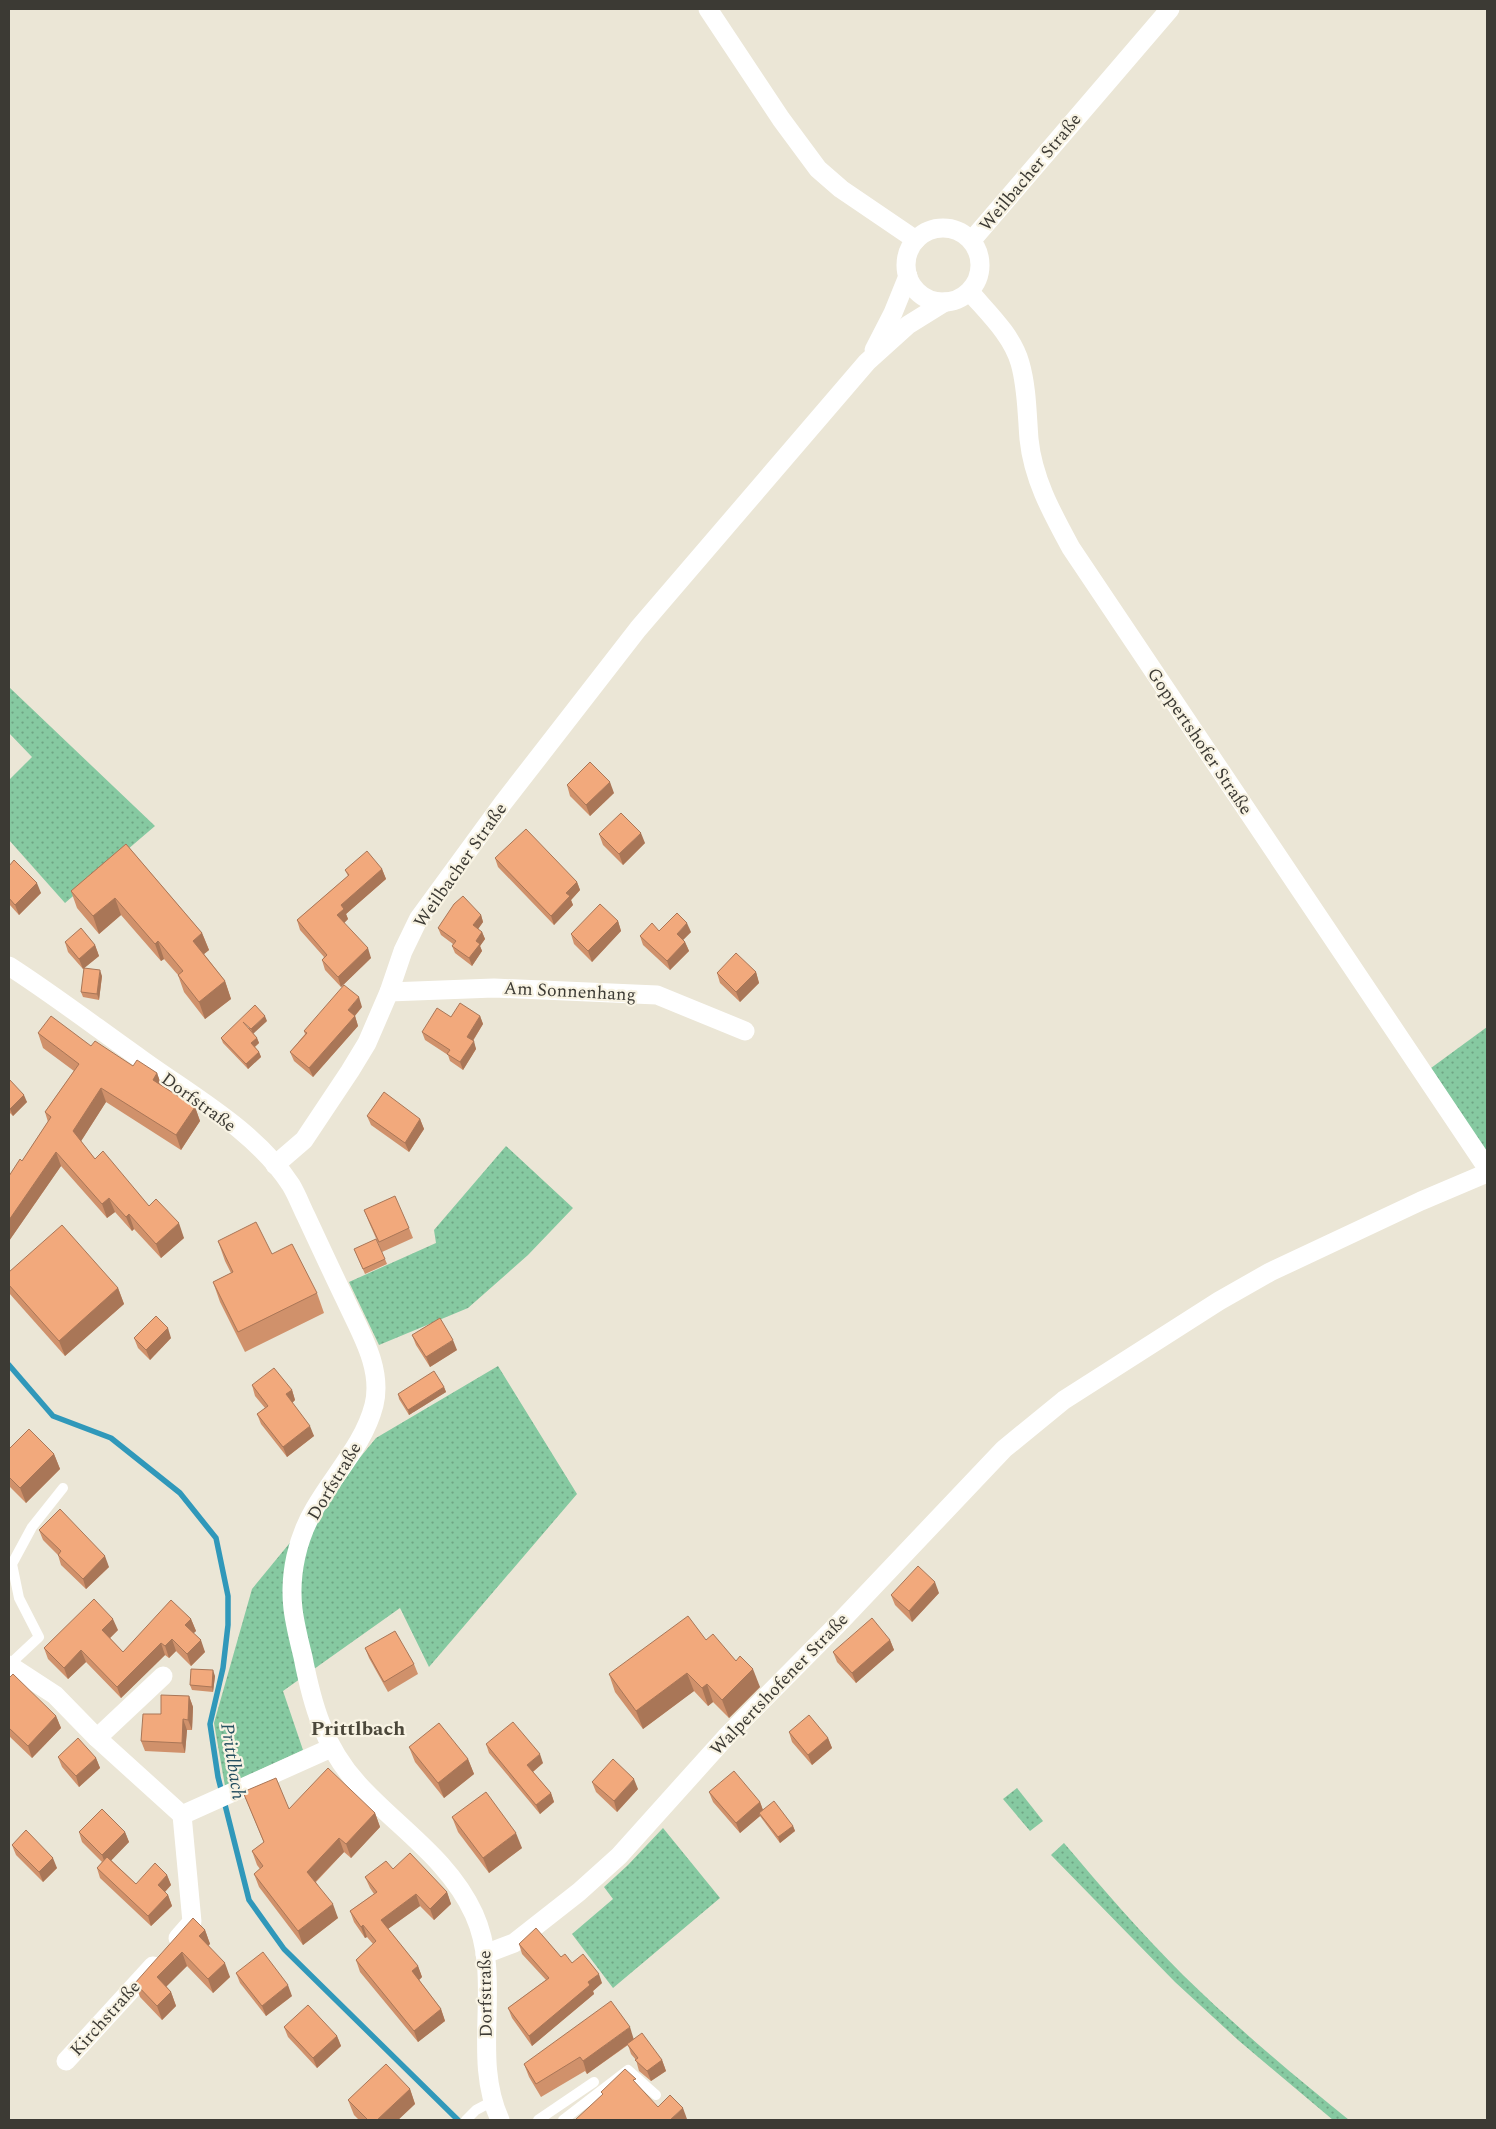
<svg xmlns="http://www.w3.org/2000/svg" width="1496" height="2129" viewBox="0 0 1496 2129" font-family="Spectral,serif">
<defs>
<pattern id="grass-dots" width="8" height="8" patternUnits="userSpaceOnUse" patternTransform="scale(1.25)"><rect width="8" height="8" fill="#86c9a1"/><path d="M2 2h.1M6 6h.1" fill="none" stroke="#6fa484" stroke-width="1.8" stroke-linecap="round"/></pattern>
</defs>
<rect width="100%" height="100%" fill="#ebe6d6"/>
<!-- grass -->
<g fill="url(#grass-dots)">
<polygon points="9,687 155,826 65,903 9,840 9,780 32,757 9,733"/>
<polygon points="1487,1027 1487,1153 1431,1068"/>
<polygon points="506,1146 573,1208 528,1255 468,1308 379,1345 349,1282 436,1243 434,1230"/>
<polygon points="498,1366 577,1494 429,1667 400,1608 283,1691 303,1750 225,1786 214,1723 252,1589 376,1438"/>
<polygon points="1017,1788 1043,1821 1030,1831 1003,1799"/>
<polygon points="663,1828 720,1898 613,1988 572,1934 613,1899 604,1887 628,1865"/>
<path d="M1064 1843C1102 1888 1141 1933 1183 1975 1236 2027 1292 2074 1349 2120H1333L1238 2040 1175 1982 1051 1855Z"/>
</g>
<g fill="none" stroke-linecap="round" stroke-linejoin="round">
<!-- stream -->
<polyline stroke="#3098ba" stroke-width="5.5" points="9,1365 53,1416 111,1438 180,1493 216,1538 228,1596 228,1625 223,1668 210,1724 218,1777 249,1900 284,1949 458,2120"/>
<!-- lane -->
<g stroke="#fff" stroke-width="10">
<polyline points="9,1665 39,1637 19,1598 12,1564 32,1527 63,1488"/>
<polyline points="466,2120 476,2110 493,2101"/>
<polyline points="538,2120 594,2082"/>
<polyline points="563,2120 628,2070 656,2095"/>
</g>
<!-- street -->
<g stroke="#fff" stroke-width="19">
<polyline points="708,9 781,119 818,169 841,189 916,240"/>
<circle cx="943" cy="265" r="37"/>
<polyline points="972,240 1170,9"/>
<path d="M970 292C988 313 1012 335 1020 363 1027 387 1027 414 1029 439 1033 479 1052 513 1071 548L1487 1168"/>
<polyline points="874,350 893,313 908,276"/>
<path d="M9 966C54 995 97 1028 141 1059 192 1096 256 1131 291 1185 297 1195 301 1206 306 1216 319 1244 332 1272 345 1299 360 1332 383 1368 374 1405 364 1444 335 1473 315 1508 297 1538 289 1575 293 1609 295 1625 299 1641 303 1657 312 1704 324 1747 358 1784 397 1827 449 1859 474 1914 504 1980 470 2055 500 2120"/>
<polyline points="389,992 494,988 657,995 745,1031"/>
<polyline points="275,1165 304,1140 350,1071 367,1043 389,992 403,951 419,918 503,803 638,629 867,362 908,325 945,302"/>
<polyline points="9,1665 55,1695 97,1738 182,1815 331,1748"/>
<polyline points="97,1738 163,1676"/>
<polyline points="178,1938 192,1922 182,1815"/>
<polyline points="485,1954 514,1943 579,1892 619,1856 726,1737 838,1624 1004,1449 1064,1400 1219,1301 1270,1272 1421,1201 1487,1173"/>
<polyline points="66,2061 153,1966"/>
</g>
</g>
<!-- wall -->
<g fill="#d0916b">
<polygon points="567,785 614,793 590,816 570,796"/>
<polygon points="599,834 645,843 623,865 603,845"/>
<polygon points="126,844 202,933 209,950 204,954 225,981 231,999 205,1019 184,992 178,975 164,959 161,961 121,915 99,934 77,908 71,891"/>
<polygon points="495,858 577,882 580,890 571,900 573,905 554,925 498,867"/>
<polygon points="9,866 41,893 19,915 9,904"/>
<polygon points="382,869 386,879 346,914 348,919 344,923 371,958 341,987 325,970 322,960 324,957 300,930 297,920 348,876 345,870"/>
<polygon points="481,915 483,922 478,929 482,932 485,939 480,946 482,951 472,966 455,953 452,946 453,944 441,935 438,928"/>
<polygon points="618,921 621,931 592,962 574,944 571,934"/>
<polygon points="659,931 691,932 683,940 685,942 689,951 670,970 643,945 640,936"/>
<polygon points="65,942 95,945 99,956 83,969 68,952"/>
<polygon points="756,972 759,983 740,1002 720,983 717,973"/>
<polygon points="102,976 99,1000 83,997 81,992"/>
<polygon points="362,1007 355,1016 358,1026 313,1077 294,1061 290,1052 305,1034 304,1031"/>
<polygon points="480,1016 483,1024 473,1041 476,1049 463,1070 450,1061 448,1055 425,1040 422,1032 451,1017"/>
<polygon points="267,1021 253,1033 257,1038 259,1043 255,1047 259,1052 261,1057 248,1069 223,1043 221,1038"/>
<polygon points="38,1033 91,1046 133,1066 157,1073 161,1085 195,1107 200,1121 181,1150 106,1102 81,1141 95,1159 184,1238 161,1258 134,1229 132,1231 115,1212 107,1218 61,1166 9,1241 9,1176 22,1161 48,1122 45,1112 74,1071 43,1048"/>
<polygon points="9,1079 27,1102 13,1116 9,1112"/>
<polygon points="367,1116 420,1119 424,1129 409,1152 371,1125"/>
<polygon points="364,1210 409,1228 413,1238 382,1252 368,1220"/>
<polygon points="218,1241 272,1254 317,1293 324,1313 245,1352 220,1302 213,1282 231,1273 225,1261"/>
<polygon points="354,1249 385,1259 387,1264 365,1274"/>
<polygon points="9,1272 118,1288 124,1304 65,1356 9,1293"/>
<polygon points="412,1335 457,1350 430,1367 416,1345"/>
<polygon points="134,1338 171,1338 150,1360 138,1348"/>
<polygon points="252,1385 292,1390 295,1400 292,1403 314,1436 287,1457 261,1424 257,1414 265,1408 255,1396"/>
<polygon points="444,1387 446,1392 409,1415 399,1399 398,1394"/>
<polygon points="9,1449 54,1454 60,1469 26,1503 9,1486"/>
<polygon points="39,1530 109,1567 86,1589 61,1565 58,1555 43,1540"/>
<polygon points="939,1593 912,1622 895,1605 891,1595"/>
<polygon points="191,1619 196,1631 193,1633 205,1652 191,1666 176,1651 169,1658 165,1655 121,1698 86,1662 68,1679 48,1659 44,1648 118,1630 110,1638 123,1652"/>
<polygon points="706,1640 760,1687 729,1718 713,1702 708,1706 694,1691 643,1729 615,1692 609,1674"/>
<polygon points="890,1640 894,1650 856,1683 837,1662 833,1652"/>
<polygon points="365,1648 414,1664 418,1674 388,1692 369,1658"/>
<polygon points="215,1676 213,1692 192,1690 190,1685"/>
<polygon points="9,1678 56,1716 61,1728 32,1758 9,1736"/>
<polygon points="189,1696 193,1707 192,1730 187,1730 185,1753 145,1751 141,1741 161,1714"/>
<polygon points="789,1732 828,1738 832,1748 812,1765 792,1742"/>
<polygon points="486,1744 543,1763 533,1772 551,1793 554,1802 540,1814 489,1753"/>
<polygon points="409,1747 468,1759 474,1774 444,1798 415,1762"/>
<polygon points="58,1757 96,1758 100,1768 79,1787 62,1767"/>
<polygon points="592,1782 638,1789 617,1812 596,1792"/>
<polygon points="243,1792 289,1809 375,1813 380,1827 351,1858 344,1852 316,1882 338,1918 303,1945 259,1887 254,1874 260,1869 257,1865 252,1851 264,1843"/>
<polygon points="709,1792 760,1802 763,1810 793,1826 795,1831 780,1843 760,1816 740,1833 713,1802"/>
<polygon points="452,1817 522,1848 489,1873 458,1832"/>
<polygon points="79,1832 125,1832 129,1842 111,1860 136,1884 167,1875 171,1885 165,1892 168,1895 172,1906 151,1926 100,1878 97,1868 102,1862 82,1842"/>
<polygon points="12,1845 57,1868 43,1882 16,1855"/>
<polygon points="393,1869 447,1892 451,1904 434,1920 420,1906 388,1929 418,1966 422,1977 419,1980 441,2009 445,2021 418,2042 360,1972 356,1960 373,1944 367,1937 365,1938 354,1922 350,1911 374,1894 370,1888 365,1877"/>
<polygon points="205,1930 210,1944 208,1945 230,1977 213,1993 187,1966 166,1986 171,1992 176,2006 162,2020 140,1997 135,1983"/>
<polygon points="519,1944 561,1957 572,1963 602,1983 593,1991 594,1994 532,2046 512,2018 508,2008 546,1980 522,1954"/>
<polygon points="236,1973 292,1996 266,2016 240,1983"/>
<polygon points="284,2027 337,2036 341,2046 317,2068 288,2037"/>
<polygon points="634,2039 662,2060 666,2071 651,2081 639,2071 636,2060 631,2054 628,2045 587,2074 585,2071 541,2097 529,2077 524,2064"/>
<polygon points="410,2089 415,2104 398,2120 359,2120 354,2115 348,2100"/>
</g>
<!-- shaded-wall -->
<g fill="#a97657">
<polygon points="610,782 614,793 590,816 586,805"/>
<polygon points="641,833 645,843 623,865 619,854"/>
<polygon points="382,869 386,879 346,914 348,919 341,926 337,915 341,905"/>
<polygon points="577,882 580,890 571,900 573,905 554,925 551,916 566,893"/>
<polygon points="37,883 41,893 19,915 15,905"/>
<polygon points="115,898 121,915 99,934 93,916"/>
<polygon points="481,915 483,922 476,932 473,925"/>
<polygon points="618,921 621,931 592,962 588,951"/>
<polygon points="687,923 691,932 680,943 677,934"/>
<polygon points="482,932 485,939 480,946 482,951 472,966 469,958 476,941"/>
<polygon points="202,933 209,950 199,958 193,941"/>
<polygon points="158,941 164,959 161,961 155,944"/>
<polygon points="685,942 689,951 670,970 667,961"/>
<polygon points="95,945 99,956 83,969 79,959"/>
<polygon points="368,948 371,958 341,987 338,977"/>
<polygon points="100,970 102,976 99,1000 97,994"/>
<polygon points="756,972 759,983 740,1002 736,992"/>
<polygon points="225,981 231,999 205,1019 199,1002"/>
<polygon points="359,997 362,1007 351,1020 348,1010"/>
<polygon points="265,1016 267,1021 253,1034 251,1029"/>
<polygon points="355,1016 358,1026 313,1077 309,1068"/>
<polygon points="480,1016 483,1024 470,1045 467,1037"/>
<polygon points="257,1038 259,1043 253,1048 251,1043"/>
<polygon points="474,1041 476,1049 463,1070 460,1062"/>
<polygon points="259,1052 261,1057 248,1069 246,1064"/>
<polygon points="157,1073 162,1087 153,1080"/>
<polygon points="101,1088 106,1102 78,1146 73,1131"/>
<polygon points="24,1095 27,1102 13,1116 10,1109"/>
<polygon points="195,1107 200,1121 181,1150 176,1135"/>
<polygon points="420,1119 424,1129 409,1152 405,1143"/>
<polygon points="56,1152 61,1166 9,1241 9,1220"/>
<polygon points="109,1198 115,1212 107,1218 102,1204"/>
<polygon points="129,1214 134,1229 132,1231 126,1217"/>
<polygon points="179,1223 184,1238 161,1258 156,1244"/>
<polygon points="118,1288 124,1304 65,1356 59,1341"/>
<polygon points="168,1328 171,1338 150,1360 146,1350"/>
<polygon points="453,1340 457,1350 430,1367 426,1357"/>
<polygon points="444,1387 446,1392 409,1415 408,1410"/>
<polygon points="292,1390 295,1400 290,1405 286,1394"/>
<polygon points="310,1426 314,1436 287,1457 283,1447"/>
<polygon points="54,1454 60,1469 26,1503 20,1488"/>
<polygon points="105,1556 109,1567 86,1589 83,1579"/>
<polygon points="935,1582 939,1593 912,1622 909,1611"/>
<polygon points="113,1619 118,1630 106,1642 102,1630"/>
<polygon points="191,1619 196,1631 190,1637 185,1625"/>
<polygon points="172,1639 176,1651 169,1658 165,1646"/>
<polygon points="201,1640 205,1652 191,1666 187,1654"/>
<polygon points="890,1640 894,1650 856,1683 852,1673"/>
<polygon points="161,1643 165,1655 121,1698 117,1687"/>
<polygon points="81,1650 86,1662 68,1679 64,1668"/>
<polygon points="753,1669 760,1687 729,1718 722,1700"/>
<polygon points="213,1670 215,1676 213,1692 212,1687"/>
<polygon points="687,1673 694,1691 643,1729 636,1711"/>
<polygon points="707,1684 713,1702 708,1706 702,1688"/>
<polygon points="189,1696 193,1707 192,1730 188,1720"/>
<polygon points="56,1716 61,1728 32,1758 28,1746"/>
<polygon points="183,1719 187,1730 185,1753 182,1743"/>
<polygon points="828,1738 832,1748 812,1765 808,1755"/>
<polygon points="540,1754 543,1763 530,1774 527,1765"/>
<polygon points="96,1758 100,1768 79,1787 76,1776"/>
<polygon points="468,1759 474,1774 444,1798 438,1783"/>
<polygon points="634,1779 638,1789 617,1812 614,1801"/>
<polygon points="551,1793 554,1802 540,1814 536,1805"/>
<polygon points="760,1802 764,1813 759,1813 760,1816 740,1833 736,1823"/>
<polygon points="375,1813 380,1827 351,1858 346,1844"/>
<polygon points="793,1826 795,1831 780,1843 778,1837"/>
<polygon points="125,1832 129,1842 106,1866 102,1855"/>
<polygon points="516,1833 522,1848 489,1873 483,1858"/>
<polygon points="339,1838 344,1852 312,1885 307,1872"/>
<polygon points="53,1858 57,1868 43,1882 39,1872"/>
<polygon points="167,1875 171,1885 162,1895 158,1885"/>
<polygon points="447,1892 451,1904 434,1920 430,1909"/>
<polygon points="416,1894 420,1906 385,1931 381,1920"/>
<polygon points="168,1895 172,1906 151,1926 148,1916"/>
<polygon points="333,1904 338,1918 303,1945 298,1931"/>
<polygon points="363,1925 367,1937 365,1938 361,1927"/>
<polygon points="205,1930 210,1944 204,1950 199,1936"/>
<polygon points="182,1952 187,1966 162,1991 157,1977"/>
<polygon points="225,1963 230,1977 213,1993 208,1979"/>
<polygon points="418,1966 422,1977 416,1983 412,1971"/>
<polygon points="599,1974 602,1983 593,1991 594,1994 532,2046 529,2036 588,1982"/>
<polygon points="288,1985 292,1996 266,2016 262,2006"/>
<polygon points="171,1992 176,2006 162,2020 157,2006"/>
<polygon points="441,2009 445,2021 418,2042 414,2031"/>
<polygon points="630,2027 634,2040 587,2074 583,2061"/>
<polygon points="337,2036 341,2046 317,2068 313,2058"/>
<polygon points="662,2060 666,2071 651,2081 647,2071"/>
<polygon points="410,2089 415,2104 398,2120 377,2120"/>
<polygon points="683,2108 687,2119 686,2120 670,2120"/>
</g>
<!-- building -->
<g fill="#f2a97c" stroke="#a97657">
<polygon points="590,762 610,782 586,805 567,785"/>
<polygon points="621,813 641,833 619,854 599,834"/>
<polygon points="526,829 577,882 566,893 570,896 551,916 495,858"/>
<polygon points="126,844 202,933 193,941 225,981 199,1002 178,975 183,971 158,941 155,944 115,898 93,916 71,891"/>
<polygon points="367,851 382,869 341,905 344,909 337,915 368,948 338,977 322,960 327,955 297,920 349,875 345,870"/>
<polygon points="14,860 37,883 15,905 9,898 9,866"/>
<polygon points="463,896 481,915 473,925 482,932 476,941 480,944 469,958 452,946 456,941 438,928 454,904"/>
<polygon points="600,904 618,921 588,951 571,934"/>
<polygon points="677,913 687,923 677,934 685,942 667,961 640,936 652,923 659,931"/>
<polygon points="81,928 95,945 79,959 65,942"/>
<polygon points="736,953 756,972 736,992 717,973"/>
<polygon points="84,968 100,970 97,994 81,992"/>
<polygon points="344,985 359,997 348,1010 355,1016 309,1068 290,1052 307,1033 304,1031"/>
<polygon points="460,1003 480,1016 467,1037 474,1041 460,1062 447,1054 450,1050 422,1032 437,1008 451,1017"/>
<polygon points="255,1005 265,1016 251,1029 243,1022 257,1038 251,1043 259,1052 246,1064 221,1038"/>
<polygon points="51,1016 91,1046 95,1041 133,1066 137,1060 157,1073 153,1080 195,1107 176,1135 101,1088 73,1131 95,1159 103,1151 149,1206 156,1199 179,1223 156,1244 129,1214 126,1217 109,1198 102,1204 56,1152 9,1220 9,1176 20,1159 22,1161 51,1117 45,1112 79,1064 38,1033"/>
<polygon points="9,1079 24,1095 10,1109 9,1108"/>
<polygon points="384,1092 420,1119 405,1143 367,1116"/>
<polygon points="395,1196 409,1228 379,1242 364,1210"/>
<polygon points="256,1222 272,1254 292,1244 317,1293 238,1332 213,1282 233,1272 218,1241"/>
<polygon points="62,1225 118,1288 59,1341 9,1285 9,1272"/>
<polygon points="376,1239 385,1259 363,1269 354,1249"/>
<polygon points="156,1316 168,1328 146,1350 134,1338"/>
<polygon points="440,1318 453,1340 426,1357 412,1335"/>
<polygon points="274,1368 292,1390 286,1394 310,1426 283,1447 257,1414 268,1406 252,1385"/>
<polygon points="434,1371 444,1387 408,1410 398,1394"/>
<polygon points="29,1429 54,1454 20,1488 9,1477 9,1449"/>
<polygon points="60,1509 105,1556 83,1579 58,1555 61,1551 39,1530"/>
<polygon points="918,1566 935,1582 909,1611 891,1595"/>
<polygon points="94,1599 113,1619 102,1630 123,1652 171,1600 191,1619 185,1625 201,1640 187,1654 172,1639 165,1646 161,1643 117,1687 81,1650 64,1668 44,1648"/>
<polygon points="688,1616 706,1640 713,1634 736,1661 740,1656 753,1669 722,1700 707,1684 702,1688 687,1673 636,1711 609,1674"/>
<polygon points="872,1618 890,1640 852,1673 833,1652"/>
<polygon points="395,1631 414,1664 384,1682 365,1648"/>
<polygon points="191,1669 213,1670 212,1687 190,1685"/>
<polygon points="13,1674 56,1716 28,1746 9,1728 9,1678"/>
<polygon points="161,1695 189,1696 188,1720 183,1719 182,1743 141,1741 143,1714 161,1714"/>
<polygon points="809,1715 828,1738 808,1755 789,1732"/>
<polygon points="513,1722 540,1754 527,1765 551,1793 536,1805 486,1744"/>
<polygon points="439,1723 468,1759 438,1783 409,1747"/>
<polygon points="78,1738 96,1758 76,1776 58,1757"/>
<polygon points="613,1759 634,1779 614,1801 592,1782"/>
<polygon points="328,1768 375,1813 346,1844 339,1838 307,1872 333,1904 298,1931 254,1874 263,1866 252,1851 264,1842 243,1792 276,1778 289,1809"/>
<polygon points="734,1771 760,1802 736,1823 709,1792"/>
<polygon points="486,1792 516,1833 483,1858 452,1817"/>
<polygon points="774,1801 793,1826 778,1837 759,1813"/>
<polygon points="102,1809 125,1832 102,1855 79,1832"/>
<polygon points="26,1830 53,1858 39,1872 12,1845"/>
<polygon points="410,1853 447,1892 430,1909 416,1894 381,1920 418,1966 412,1971 441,2009 414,2031 356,1960 376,1941 363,1925 361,1927 350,1911 377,1892 365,1877 386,1861 393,1869"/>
<polygon points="107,1857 136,1884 155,1863 167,1875 158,1885 168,1895 148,1916 97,1868"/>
<polygon points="193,1918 205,1930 199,1936 225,1963 208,1979 182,1952 157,1977 171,1992 157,2006 135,1983"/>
<polygon points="536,1928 561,1957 565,1954 572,1963 583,1954 599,1974 588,1982 590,1985 529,2036 508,2008 549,1978 519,1944"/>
<polygon points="263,1952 288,1985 262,2006 236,1973"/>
<polygon points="611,2001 630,2027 583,2061 580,2057 536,2084 524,2064"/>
<polygon points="308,2005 337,2036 313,2058 284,2027"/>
<polygon points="642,2033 662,2060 647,2071 635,2060 638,2058 627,2044"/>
<polygon points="386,2064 410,2089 377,2120 368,2120 348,2100"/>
<polygon points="625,2069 636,2079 633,2080 658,2107 670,2095 683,2108 670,2120 575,2120 603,2094 601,2092"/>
</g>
<g text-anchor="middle" stroke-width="4.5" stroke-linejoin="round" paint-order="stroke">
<!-- street labels -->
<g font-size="18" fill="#3c3a34" stroke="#f8f3e3">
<text transform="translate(1030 172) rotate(-50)" y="6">Weilbacher Straße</text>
<text transform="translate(1200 741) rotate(56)" y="6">Goppertshofer Straße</text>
<text transform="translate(460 865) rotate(-55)" y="6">Weilbacher Straße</text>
<text transform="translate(570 991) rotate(3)" y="6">Am Sonnenhang</text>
<text transform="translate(199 1102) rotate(36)" y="6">Dorfstraße</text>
<text transform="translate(334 1481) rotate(-59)" y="6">Dorfstraße</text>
<text transform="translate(779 1684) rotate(-46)" y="6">Walpertshofener Straße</text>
<text transform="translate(485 1994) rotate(-91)" y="6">Dorfstraße</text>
<text transform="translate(105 2018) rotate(-48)" y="6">Kirchstraße</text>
</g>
<!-- water labels -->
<g font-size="19" font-style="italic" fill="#265060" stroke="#f8f3e3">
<text transform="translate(234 1761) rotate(81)" y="7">Prittlbach</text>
</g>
<!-- quarter labels -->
<g font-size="20" font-weight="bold" fill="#4b473a" stroke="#f8f3e3">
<text x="358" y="1735">Prittlbach</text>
</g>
</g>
<!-- border -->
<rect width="1496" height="2129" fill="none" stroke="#3c3a34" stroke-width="20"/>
</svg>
